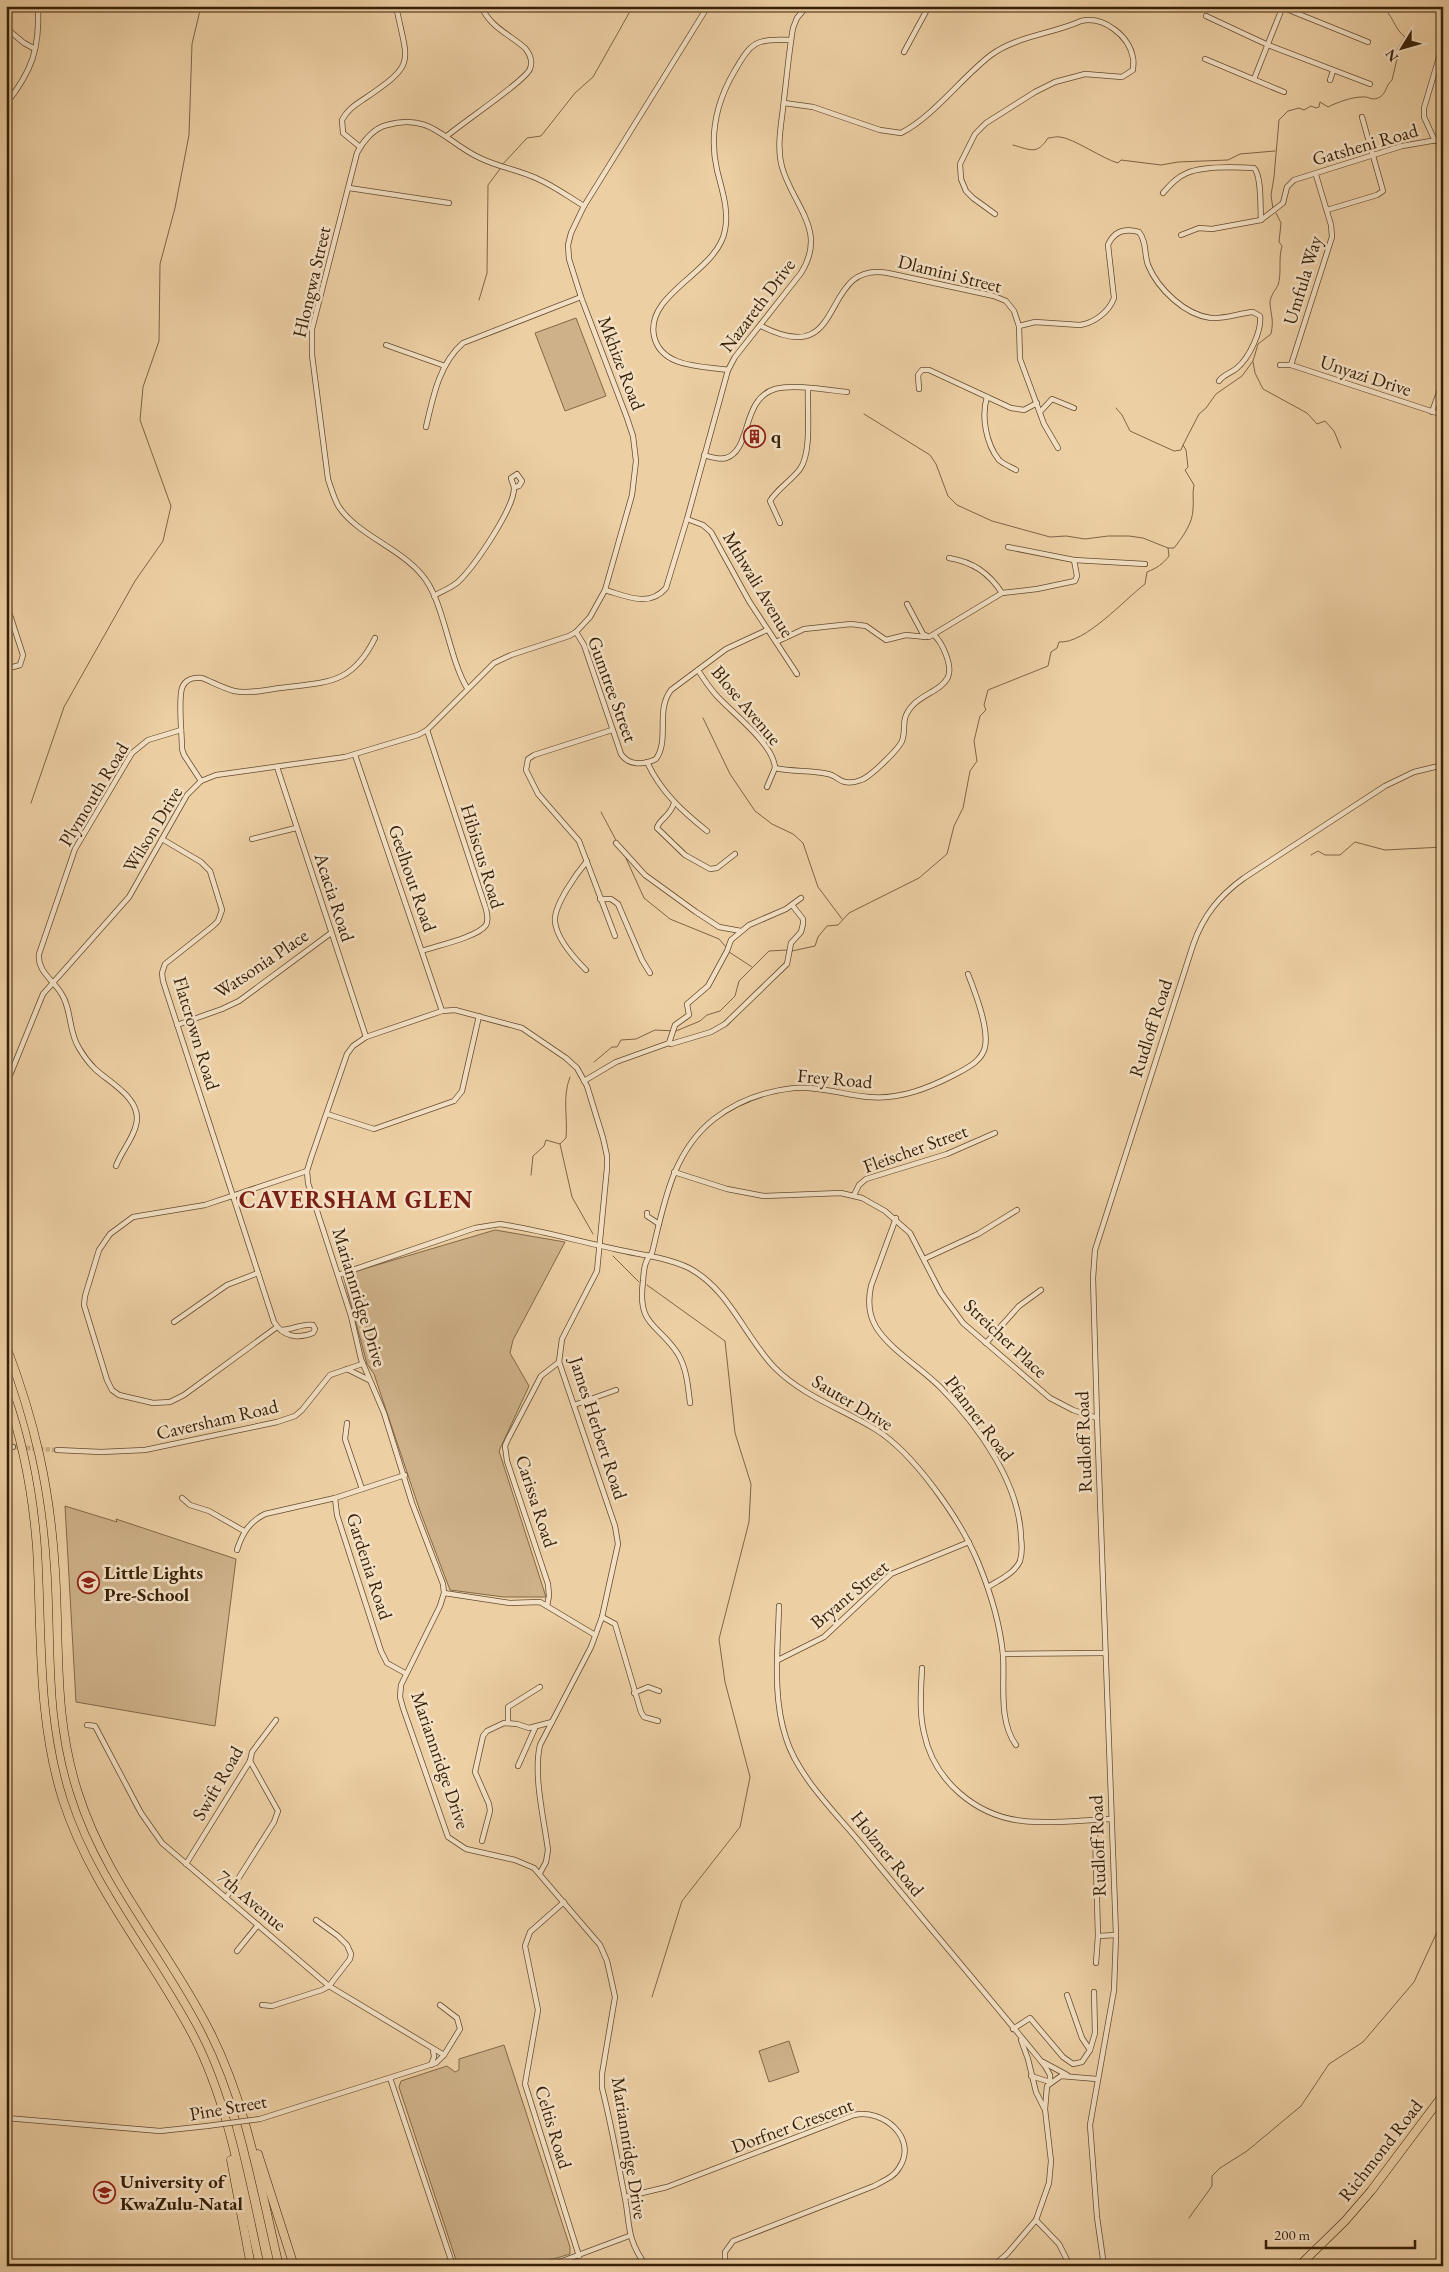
<svg xmlns="http://www.w3.org/2000/svg" width="1449" height="2272" viewBox="0 0 1449 2272" font-family="'EB Garamond',serif">
<rect width="100%" height="100%" fill="#edcfa4"/>
<filter id="stains"><feTurbulence type="fractalNoise" baseFrequency=".004" numOctaves="4"/><feColorMatrix values="0 0 0 0 .2 0 0 0 0 .09 0 0 0 0 .02 0 0 0 .5 -.17"/></filter>
<radialGradient id="worn" r=".72"><stop offset=".6" stop-color="#630" stop-opacity="0"/><stop offset="1" stop-color="#630" stop-opacity=".3"/></radialGradient>
<!-- green -->
<g fill="#ceb189" stroke="#826848">
<polygon points="576,318 606,396 565,411 535,333"/>
<polygon points="495,1230 565,1242 513,1340 510,1353 529,1386 499,1451 546,1597 504,1597 450,1590 420,1511 374,1374 367,1364 343,1275"/>
<polygon points="65,1506 117,1522 116,1519 236,1559 215,1726 76,1702"/>
<polygon points="789,2041 799,2072 769,2082 759,2051"/>
<polygon points="504,2045 570,2247 570,2254 530,2266 458,2266 399,2087 401,2081 447,2066 455,2072 459,2070 459,2059"/>
</g>
<g fill="none" stroke-linecap="round" stroke-linejoin="round">
<!-- stream -->
<g stroke="#7f6544" stroke-width="1">
<path d="M1013 145C1031 150 1037 155 1048 138 1052 138 1057 136 1060 137 1073 138 1103 159 1118 163L1121 160 1161 165 1178 162 1228 160 1240 154 1275 151"/>
<polyline points="502,165 527,138 541,136 575,93 593,77 633,6"/>
<path d="M1273 209 1271 195 1274 177 1279 120 1288 111 1299 108 1304 110 1311 106 1316 108 1319 107 1320 102 1328 107C1338 102 1352 97 1362 97 1368 96 1372 101 1378 98 1387 94 1385 86 1392 80L1397 59 1395 53 1405 37C1394 29 1393 14 1381 6"/>
<polyline points="479,300 487,273 488,185 500,169"/>
<polyline points="1253,362 1255,373 1263,389 1307,413 1317,424 1325,421 1334,431 1341,448"/>
<polyline points="1116,408 1122,415 1130,431 1174,451 1181,450 1183,445"/>
<polyline points="864,414 930,455 936,464 948,496 957,505 992,521 1050,537 1066,536 1085,539 1108,536 1129,536 1143,538 1168,548"/>
<polyline points="703,718 730,774 755,811 772,824 793,834 803,843 818,887 842,919"/>
<polyline points="31,803 64,707 135,581 163,541 171,506 140,420 143,387 159,341 160,264 175,208 189,135 192,44 201,6"/>
<polyline points="601,812 617,842"/>
<polyline points="1311,855 1318,851 1325,855 1340,855 1355,842 1385,850 1443,847"/>
<polyline points="625,856 644,898 670,919 719,939 726,947"/>
<path d="M792 951 815 946 818 937 827 926 838 925 849 913 919 878 947 854 954 826 963 808 970 771 977 761 974 741 980 716 986 710 984 705 988 690 1048 666 1051 652 1057 648 1059 642C1085 644 1124 600 1145 584L1147 572C1157 568 1163 564 1169 556L1168 548H1174C1182 538 1193 523 1193 509 1194 500 1192 494 1194 485L1185 470 1188 467 1186 450 1183 445 1199 414 1206 408 1216 394 1242 376 1253 361 1258 344 1271 334C1274 319 1271 317 1270 303 1270 296 1275 291 1278 285 1282 273 1278 259 1282 246L1279 242 1281 223 1276 213"/>
<polyline points="729,952 752,967"/>
<polyline points="594,1062 612,1047 617,1047 621,1040 636,1039 655,1030 676,1031 700,1021 707,1015 720,1011 735,996 739,981 769,951 788,950"/>
<polyline points="560,1144 572,1197 593,1234"/>
<path d="M531 1175 533 1156 544 1146 546 1140 560 1144 566 1138C568 1117 562 1097 570 1077"/>
<polyline points="613,1256 639,1282"/>
<polyline points="647,1285 725,1341 735,1433 751,1484 749,1522 719,1639 725,1682 750,1777 740,1827 682,1901 652,1997"/>
<polyline points="1189,2218 1212,2186 1212,2176 1220,2168 1247,2151 1301,2106 1329,2064 1363,2042 1414,1982 1443,1919"/>
</g>
<!-- street-tunnel -->
<polyline stroke="#c8ac84" stroke-width="4.5" stroke-dasharray="4.5 2" stroke-linecap="butt" points="13,1447 57,1450"/>
<defs>
<g id="street">
<polyline points="1279,6 1368,42"/>
<polyline points="1206,16 1268,45 1370,84"/>
<polyline points="6,28 24,43 35,49"/>
<polyline points="904,52 929,6"/>
<polyline points="1205,59 1284,92"/>
<polyline points="1254,79 1283,6"/>
<polyline points="1330,80 1333,71"/>
<path d="M784 103 813 107 880 130 901 133C933 117 962 77 991 55 1017 36 1052 34 1081 21 1103 16 1129 35 1133 58 1134 62 1133 66 1133 70L1122 77 1085 74 1055 82 1035 92 986 123 975 134 960 164 961 179 966 191 973 198 995 214"/>
<path d="M6 104C32 71 40 49 38 6"/>
<path d="M447 136C462 123 525 81 530 69 533 61 530 54 525 48 509 34 490 27 481 6"/>
<polyline points="1435,141 1424,117 1424,108 1443,44"/>
<path d="M360 147 343 133 342 120C347 110 355 105 364 99 417 63 408 65 396 6"/>
<polyline points="349,188 449,203"/>
<path d="M1163 193C1170 185 1177 177 1187 173 1203 166 1237 167 1254 168 1262 176 1260 208 1261 220"/>
<polyline points="1327,210 1377,195 1383,191 1362,117"/>
<polyline points="1181,235 1199,228 1212,229 1261,220 1283,203 1287,187 1294,180 1402,146 1443,139"/>
<path d="M761 326C850 372 817 260 888 273L994 296 1006 301 1014 311 1019 326 1020 359 1044 424 1058 448"/>
<path d="M1019 326 1035 322 1080 325C1094 323 1109 312 1114 298L1108 245C1114 231 1125 228 1139 232 1147 242 1144 254 1148 265 1158 289 1185 315 1211 318 1225 319 1240 313 1253 312L1260 316C1262 331 1249 358 1237 368 1230 374 1224 374 1219 381"/>
<polyline points="386,345 445,366"/>
<polyline points="1280,365 1291,365 1443,415"/>
<polyline points="1291,365 1332,237 1331,225 1316,175"/>
<path d="M728 370C702 366 661 368 654 336 645 293 718 272 725 230 729 210 722 190 717 170 709 135 716 103 734 72 752 41 755 39 791 40"/>
<polyline points="919,389 918,375 922,370 929,370 1011,408 1024,410 1037,403"/>
<path d="M987 397C981 416 986 444 999 460 1003 464 1011 467 1016 470"/>
<polyline points="1040,412 1052,399 1074,408"/>
<polyline points="1432,412 1443,381"/>
<path d="M426 427C433 397 439 364 463 343L581 297"/>
<path d="M704 455C711 457 719 460 726 458 752 450 741 399 775 389 794 384 827 390 847 392"/>
<polyline points="687,519 703,525 711,532 749,601 797,674"/>
<path d="M780 523 770 501C777 489 791 481 800 469 812 453 807 410 808 389"/>
<polyline points="1008,547 1074,560 1145,564"/>
<path d="M949 558C973 562 989 573 1002 593"/>
<path d="M605 590C626 596 649 608 666 588L687 519 728 370 735 357 801 273C828 230 793 206 782 167 776 145 782 122 784 99 787 75 789 51 793 28L797 18 807 6"/>
<path d="M434 596C442 591 451 588 458 582 474 567 513 510 514 489 514 485 512 482 511 478L517 474 522 481 519 486 515 487"/>
<polyline points="6,603 23,655 20,665 6,669"/>
<polyline points="907,604 923,634 929,637 1002,593 1037,589 1075,581 1077,576 1074,560"/>
<path d="M576 632 584 645 621 754C629 766 644 765 656 759 670 739 655 711 671 690L726 649 767 630"/>
<polyline points="776,642 804,629 851,624 866,626 886,640 906,635 926,637"/>
<path d="M698 670C703 678 709 687 716 695 732 713 774 744 775 768L767 787"/>
<path d="M467 688C448 656 444 600 422 575 400 548 358 535 339 507 334 499 331 488 328 479L312 355V329L357 153C363 141 374 128 387 125 431 112 445 142 480 158 498 167 519 170 538 179 554 186 569 197 584 206"/>
<polyline points="612,730 534,755 528,759 526,770 538,794 579,841 615,936"/>
<polyline points="355,755 442,1011"/>
<path d="M647 762C661 792 682 811 707 831"/>
<polyline points="277,767 366,1037"/>
<path d="M775 768C792 772 811 770 828 774 835 775 839 781 845 782 850 783 856 782 861 780 870 777 898 750 902 741 907 728 899 720 913 705 923 694 942 690 948 677 953 666 942 642 934 635"/>
<path d="M201 781 184 755 182 749C182 734 178 701 182 688 185 679 194 677 202 678 212 682 223 688 234 691 249 694 265 690 280 688 327 682 352 685 375 638"/>
<path d="M674 803C670 817 659 819 657 828L685 855 710 869 717 868 735 854"/>
<path d="M162 839 201 862 210 871 222 910 218 921 213 926 165 964 162 973 163 981 274 1322C283 1337 298 1339 313 1333L315 1329 313 1325C303 1323 292 1330 281 1330"/>
<polyline points="252,839 296,828"/>
<polyline points="616,843 645,875 696,912 719,927 741,931"/>
<polyline points="600,899 611,899 618,904 642,960 650,973"/>
<path d="M422 951C436 946 478 937 486 925 489 920 487 914 486 909L427 730"/>
<path d="M586 970C575 959 557 939 555 922 553 906 577 873 587 861"/>
<polyline points="177,1025 222,1009 239,1001 331,933"/>
<polyline points="669,1043 671,1044 711,1032 725,1024 787,964 791,943 801,932 803,924 803,919 792,905"/>
<polyline points="584,1081 616,1062 669,1043 675,1025 689,1015 687,1004 708,986 727,951 731,940 749,925 786,909 801,898"/>
<polyline points="6,1085 43,994 129,897 187,795 201,781 216,775 345,757 418,735 427,730 494,663 511,655 569,636 576,632 590,617 605,590 632,495 636,461 633,436 627,418 581,297 569,259 568,245 571,233 584,206 708,6"/>
<polyline points="327,1114 374,1129 454,1101 462,1091 479,1016"/>
<path d="M116 1166C121 1152 133 1139 136 1125 143 1099 110 1083 95 1069 89 1063 83 1055 79 1048 68 1031 72 1009 61 993 53 980 37 971 39 954L75 849 132 753 148 740 181 730"/>
<polyline points="674,1172 727,1189 764,1196 841,1193 862,1198 885,1211 910,1233 941,1293 963,1323 1050,1398 1073,1410 1097,1418"/>
<polyline points="854,1195 859,1185 866,1179 947,1154 995,1133"/>
<polyline points="647,1213 647,1216 659,1224"/>
<path d="M896 1218 871 1286C868 1300 868 1314 876 1327 890 1350 923 1369 942 1389 979 1427 1020 1484 1021 1538 1022 1545 1022 1554 1020 1561 1015 1573 999 1580 988 1587"/>
<polyline points="924,1259 978,1234 1017,1210"/>
<path d="M338 1275 475 1228 500 1224C539 1230 577 1241 615 1249 640 1255 666 1257 689 1268 730 1290 744 1336 775 1368 803 1396 842 1409 875 1429 914 1453 960 1519 978 1562 990 1591 1000 1623 1003 1655 1005 1684 998 1720 1016 1745"/>
<polyline points="174,1322 227,1285 258,1273"/>
<polyline points="277,1327 184,1395 170,1402 153,1403 119,1395 112,1390 107,1380 84,1305 85,1296 99,1250 110,1234 133,1217 205,1205 307,1171"/>
<polyline points="986,1343 1019,1306 1041,1290"/>
<polyline points="347,1369 369,1380"/>
<path d="M690 1403C688 1387 687 1369 678 1354 658 1323 637 1327 643 1281 644 1270 644 1261 652 1253 664 1204 672 1152 714 1119 737 1101 766 1091 794 1088 820 1086 844 1095 869 1097 899 1100 929 1088 956 1074 967 1068 982 1061 985 1047 989 1028 975 992 968 974"/>
<polyline points="574,1405 616,1390"/>
<polyline points="347,1423 345,1439 362,1489"/>
<polyline points="6,1445 13,1447"/>
<polyline points="57,1450 101,1452 145,1450 277,1422 295,1416 302,1410 330,1375 362,1364"/>
<polyline points="405,1475 335,1498 337,1515 381,1651 387,1663 405,1673"/>
<polyline points="182,1498 190,1505 209,1511 244,1531"/>
<path d="M237 1550C242 1534 249 1522 265 1514L335 1498"/>
<polyline points="444,1593 510,1603 540,1602 595,1635"/>
<polyline points="547,1606 549,1596 548,1584 507,1461 505,1446 508,1439 541,1376 559,1362"/>
<path d="M779 1606C778 1649 772 1696 786 1738 798 1777 836 1813 862 1845 922 1919 985 1992 1045 2066L1050 2075V2082"/>
<polyline points="602,1617 615,1624 641,1712 644,1717 658,1721"/>
<polyline points="1003,1654 1105,1653"/>
<polyline points="778,1660 824,1637 891,1574 969,1542"/>
<path d="M922 1668C921 1690 919 1712 924 1733 934 1781 976 1816 1023 1821 1051 1824 1082 1820 1111 1819"/>
<polyline points="634,1693 648,1687 659,1691"/>
<polyline points="508,1722 508,1707 540,1687"/>
<polyline points="87,1725 95,1726 141,1813 162,1843 329,1986 444,2055"/>
<polyline points="518,1766 535,1728"/>
<polyline points="1095,1831 1098,1936 1116,1935"/>
<polyline points="482,1841 490,1811 489,1804 475,1772 483,1736 487,1731 504,1723 517,1724 529,1728 552,1722"/>
<polyline points="186,1864 250,1761 252,1752 276,1720"/>
<path d="M540 1873 546 1862 548 1850C544 1819 533 1775 540 1745L591 1647 602 1617 618 1544 615 1526 559 1362 562 1339 597 1271 607 1168V1156L603 1138 587 1086 577 1068 566 1058 522 1028 455 1010 442 1011 366 1037 353 1046 347 1054 311 1158 307 1171 308 1183 351 1316 361 1359 384 1413 412 1503 443 1584 444 1593 440 1606 401 1685 400 1697 403 1708 448 1837 466 1849 515 1860 534 1868 600 1945 607 1961 615 1997 602 2074V2088C611 2123 617 2158 624 2193 631 2226 625 2236 646 2266"/>
<polyline points="226,1898 274,1822 278,1811 250,1761"/>
<polyline points="564,1902 530,1932 525,1946 538,2010 525,2084 579,2256"/>
<polyline points="237,1951 258,1925"/>
<polyline points="1096,1963 1098,1936"/>
<polyline points="262,2005 272,2006 322,1990 329,1986 350,1959 351,1954 347,1945 338,1936 316,1920"/>
<polyline points="1013,2029 1030,2018 1063,2057 1073,2064 1082,2062 1090,2050 1082,2038 1067,1995"/>
<polyline points="1021,2040 1028,2059 1036,2092 1044,2108"/>
<polyline points="1090,2050 1095,2033 1094,1992"/>
<polyline points="1043,2062 1067,2075"/>
<polyline points="431,2065 434,2057 433,2049"/>
<polyline points="1031,2076 1050,2082"/>
<polyline points="390,2078 453,2266"/>
<polyline points="6,2118 160,2131 207,2126"/>
<polyline points="260,2119 436,2063 444,2055 460,2029 457,2018 440,2005"/>
<path d="M625 2197 667 2187 854 2115C882 2108 919 2138 899 2168 894 2177 883 2181 874 2186L733 2241 725 2252V2266"/>
<polyline points="1036,2220 1059,2244 1070,2266"/>
<polyline points="549,2266 629,2236"/>
<polyline points="993,2266 1007,2254 1036,2220 1049,2183 1051,2161 1045,2109 1047,2086 1061,2076 1097,2079"/>
<path d="M1104 2266 1097 2217 1090 2125 1114 1990 1116 1935 1097 1418 1093 1278 1095 1250 1193 945C1203 916 1219 896 1244 878L1385 786 1414 772 1443 765"/>
</g>
<g id="highway">
<path d="M6 1346C35 1422 50 1488 55 1570 60 1647 53 1716 78 1793 106 1882 169 1950 210 2032 247 2105 260 2186 279 2266"/>
<path d="M6 1394C24 1444 33 1495 37 1548 42 1633 37 1718 63 1800 91 1887 151 1955 193 2035 229 2104 243 2190 260 2266"/>
<polyline points="258,2154 294,2266"/>
<polyline points="231,2160 251,2266"/>
<polyline points="1299,2266 1345,2221 1371,2191 1443,2095"/>
</g>
</defs>
<!-- street casing -->
<use href="#street" stroke="#644b2e" stroke-width="6"/>
<!-- highway casing -->
<use href="#highway" stroke="#361f06" stroke-width="9"/>
<!-- street -->
<use href="#street" stroke="#f3e0c4" stroke-width="4.5"/>
<!-- highway -->
<use href="#highway" stroke="#edcfa4" stroke-width="8"/>
<defs>
<polyline id="street-bridge" points="207,2126 260,2119"/>
</defs>
<!-- street-bridge casing -->
<use href="#street-bridge" stroke="#644b2e" stroke-width="6" stroke-linecap="butt"/>
<!-- street-bridge -->
<use href="#street-bridge" stroke="#f3e0c4" stroke-width="4.5"/>
</g>
<!-- icons -->
<defs>
<symbol id="building-ring" viewBox="-11 -11 22 22"><circle r="9.5" fill="#f3e0c4" stroke="#8f2418" stroke-width="1.5"/><path d="M-4-6H4V6H1V3H-1V6H-4ZM-2.5-4.3h1.7v1.8h-1.7ZM.8-4.3h1.7v1.8H.8ZM-2.5-1h1.7V.8h-1.7ZM.8-1h1.7V.8H.8Z" fill="#8f2418"/></symbol>
<symbol id="school-ring" viewBox="-11 -11 22 22"><circle r="9.5" fill="#f3e0c4" stroke="#8f2418" stroke-width="1.5"/><path d="M0-5L7-2L0 1L-7-2ZM-4 1L0 2.5L4 1V4Q0 6-4 4Z" fill="#8f2418"/></symbol>
<symbol id="university-ring" viewBox="-11 -11 22 22"><circle r="9.5" fill="#f3e0c4" stroke="#8f2418" stroke-width="1.5"/><path d="M0-5L7-2L0 1L-7-2ZM-4 1L0 2.5L4 1V4Q0 6-4 4Z" fill="#8f2418"/></symbol>
</defs>
<g fill-rule="evenodd">
<use href="#building-ring" x="742" y="424" width="25" height="25"/>
<use href="#school-ring" x="76" y="1570" width="25" height="25"/>
<use href="#university-ring" x="92" y="2180" width="25" height="25"/>
</g>
<g text-anchor="middle" stroke-width="5" stroke-linejoin="round" paint-order="stroke">
<!-- street labels -->
<g font-size="19" fill="#361f06" stroke="#f3e0c4">
<text transform="translate(1365 144) rotate(-16)" y="7">Gatsheni Road</text>
<text transform="translate(950 273) rotate(14)" y="7">Dlamini Street</text>
<text transform="translate(1302 280) rotate(-73)" y="7">Umfula Way</text>
<text transform="translate(311 282) rotate(-77)" y="7">Hlongwa Street</text>
<text transform="translate(757 305) rotate(-53)" y="7">Nazareth Drive</text>
<text transform="translate(622 363) rotate(69)" y="7">Mkhize Road</text>
<text transform="translate(1366 375) rotate(18)" y="7">Unyazi Drive</text>
<text transform="translate(759 584) rotate(59)" y="7">Mthwali Avenue</text>
<text transform="translate(613 689) rotate(70)" y="7">Gumtree Street</text>
<text transform="translate(747 705) rotate(50)" y="7">Blose Avenue</text>
<text transform="translate(93 794) rotate(-59)" y="7">Plymouth Road</text>
<text transform="translate(152 829) rotate(-59)" y="7">Wilson Drive</text>
<text transform="translate(483 856) rotate(73)" y="7">Hibiscus Road</text>
<text transform="translate(413 878) rotate(71)" y="7">Geelhout Road</text>
<text transform="translate(335 897) rotate(72)" y="7">Acacia Road</text>
<text transform="translate(261 963) rotate(-34)" y="7">Watsonia Place</text>
<text transform="translate(1150 1028) rotate(-72)" y="7">Rudloff Road</text>
<text transform="translate(197 1033) rotate(73)" y="7">Flatcrown Road</text>
<text transform="translate(835 1078) rotate(5)" y="7">Frey Road</text>
<text transform="translate(915 1148) rotate(-20)" y="7">Fleischer Street</text>
<text transform="translate(360 1297) rotate(73)" y="7">Mariannridge Drive</text>
<text transform="translate(1006 1338) rotate(43)" y="7">Streicher Place</text>
<text transform="translate(853 1402) rotate(31)" y="7">Sauter Drive</text>
<text transform="translate(980 1418) rotate(53)" y="7">Pfanner Road</text>
<text transform="translate(217 1419) rotate(-13)" y="7">Caversham Road</text>
<text transform="translate(599 1428) rotate(72)" y="7">James Herbert Road</text>
<text transform="translate(1083 1442) rotate(-92)" y="7">Rudloff Road</text>
<text transform="translate(537 1501) rotate(72)" y="7">Carissa Road</text>
<text transform="translate(370 1566) rotate(72)" y="7">Gardenia Road</text>
<text transform="translate(849 1594) rotate(-40)" y="7">Bryant Street</text>
<text transform="translate(441 1760) rotate(71)" y="7">Mariannridge Drive</text>
<text transform="translate(217 1783) rotate(-60)" y="7">Swift Road</text>
<text transform="translate(1097 1846) rotate(-92)" y="7">Rudloff Road</text>
<text transform="translate(888 1853) rotate(51)" y="7">Holzner Road</text>
<text transform="translate(252 1900) rotate(40)" y="7">7th Avenue</text>
<text transform="translate(228 2107) rotate(-10)" y="7">Pine Street</text>
<text transform="translate(792 2125) rotate(-20)" y="7">Dorfner Crescent</text>
<text transform="translate(554 2127) rotate(73)" y="7">Celtis Road</text>
<text transform="translate(630 2148) rotate(81)" y="7">Mariannridge Drive</text>
<text transform="translate(1380 2150) rotate(-52)" y="7">Richmond Road</text>
</g>
<!-- poi labels -->
<g font-size="19" font-weight="bold" fill="#361f06" stroke="#f3e0c4" text-anchor="start">
<text x="771" y="443">q</text>
<text x="104" y="1579">Little Lights<tspan x="104" dy="22">Pre-School</tspan></text>
<text x="120" y="2188">University of<tspan x="120" dy="22">KwaZulu-Natal</tspan></text>
</g>
<!-- district labels -->
<g font-size="24" font-weight="bold" letter-spacing="1" fill="#7a1f14" stroke="#f3e0c4">
<text x="356" y="1208">CAVERSHAM GLEN</text>
</g>
</g>
<!-- margin -->
<rect width="1449" height="2272" fill="none" stroke="#edcfa4" stroke-width="25"/>
<rect x="8" y="8" width="1434" height="2257" fill="none" stroke="#361f06" stroke-width="2.5"/>
<rect x="12" y="12" width="1424" height="2247" fill="none" stroke="#361f06"/>
<!-- north arrow -->
<g transform="translate(1402 48) rotate(233)" stroke="#f3e0c4" stroke-width="4" paint-order="stroke">
<path d="M0-4L9 19L0 12L-9 19Z" fill="#361f06"/>
<text y="-8" font-size="14" font-weight="bold" text-anchor="middle" fill="#361f06">N</text>
</g>
<!-- scale -->
<path d="M1266 2240v8h149v-8" fill="none" stroke="#361f06" stroke-width="2.5"/>
<text x="1274" y="2240" font-size="15" fill="#361f06" stroke="#f3e0c4" stroke-width="4" paint-order="stroke">200 m</text>
<rect width="100%" height="100%" filter="url(#stains)"/>
<rect width="100%" height="100%" fill="url(#worn)"/>
</svg>
